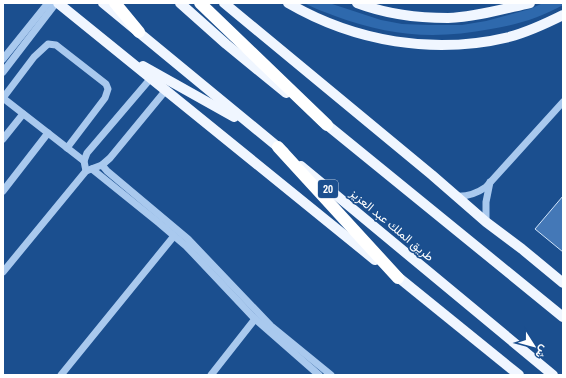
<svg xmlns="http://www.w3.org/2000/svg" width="566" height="378" viewBox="0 0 566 378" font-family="'Archivo Narrow',Vazirmatn,sans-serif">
<rect width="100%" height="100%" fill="#1b4f8f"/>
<!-- green -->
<path fill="#2e69ad" d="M304 3H329L381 20 402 24 429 25H462L486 21 530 9 543 3H563V5C540 18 516 25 491 29 434 40 389 36 335 16 325 12 313 8 304 3Z"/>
<!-- building -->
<polygon fill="#4478b7" stroke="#cfe3fa" points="563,196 563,252 535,229"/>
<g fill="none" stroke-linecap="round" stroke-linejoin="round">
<!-- minor -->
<g stroke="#a9c9ee" stroke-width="7">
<polyline points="3,59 48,3"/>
<polyline points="3,72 56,3"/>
<polyline points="3,98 34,57 48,44 56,45 106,84 108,89 105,98 67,148"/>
<polyline points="3,98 84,161"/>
<polyline points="3,139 23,114"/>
<polyline points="102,165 107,171 188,239 271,326 331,375"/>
<polyline points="92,169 159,223 186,246 255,319 319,375"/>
<polyline points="86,171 84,161 87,153 151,78"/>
<polyline points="3,191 48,133"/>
<path d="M455 196C467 197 476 194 486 187L563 102"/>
<polyline points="486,222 486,202 490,182"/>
<polyline points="3,272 86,171 102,165 110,158 166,90"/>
<polyline points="61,375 174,236"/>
<polyline points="211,375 255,319"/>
</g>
<!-- major -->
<g stroke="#f0f6ff" stroke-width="10">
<polyline points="58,3 375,260"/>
<polyline points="103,3 284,152"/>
<polyline points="180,3 226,44 286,93"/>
<polyline points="224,3 432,175 486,222 522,249 563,283"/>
<path d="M288 3C355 42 434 55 509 37 524 33 549 22 563 15"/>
<path d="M357 3C386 14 416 18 448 18 475 17 503 9 530 3"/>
<polyline points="143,66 234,117"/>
<polyline points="321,120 563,317"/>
<polyline points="301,166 553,375"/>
<polyline points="393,273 519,375"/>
</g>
<!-- highway -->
<g stroke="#fff" stroke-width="12">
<polyline points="115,3 139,32"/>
<polyline points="200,3 327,125"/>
<polyline points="278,147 398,278"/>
</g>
</g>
<g text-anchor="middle" stroke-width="3.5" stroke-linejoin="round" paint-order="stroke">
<!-- shield labels -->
<rect fill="#1b4f8f" stroke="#bbcadd" stroke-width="1" x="318" y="180" width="20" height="18" rx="3"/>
<g font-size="11" font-weight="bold" fill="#fff">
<text x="328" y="193">20</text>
</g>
<!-- street labels -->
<g font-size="12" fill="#fff" stroke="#1b4f8f">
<text transform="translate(392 225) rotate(40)" y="4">طريق الملك عبد العزيز</text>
</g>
</g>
<!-- border -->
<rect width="566" height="378" fill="none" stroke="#ffffff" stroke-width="8"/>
<!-- north arrow -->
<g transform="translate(534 346) rotate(126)" stroke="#1b4f8f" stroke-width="3" paint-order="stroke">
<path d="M0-3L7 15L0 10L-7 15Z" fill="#ffffff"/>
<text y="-6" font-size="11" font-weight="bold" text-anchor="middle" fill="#ffffff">ش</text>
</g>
</svg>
